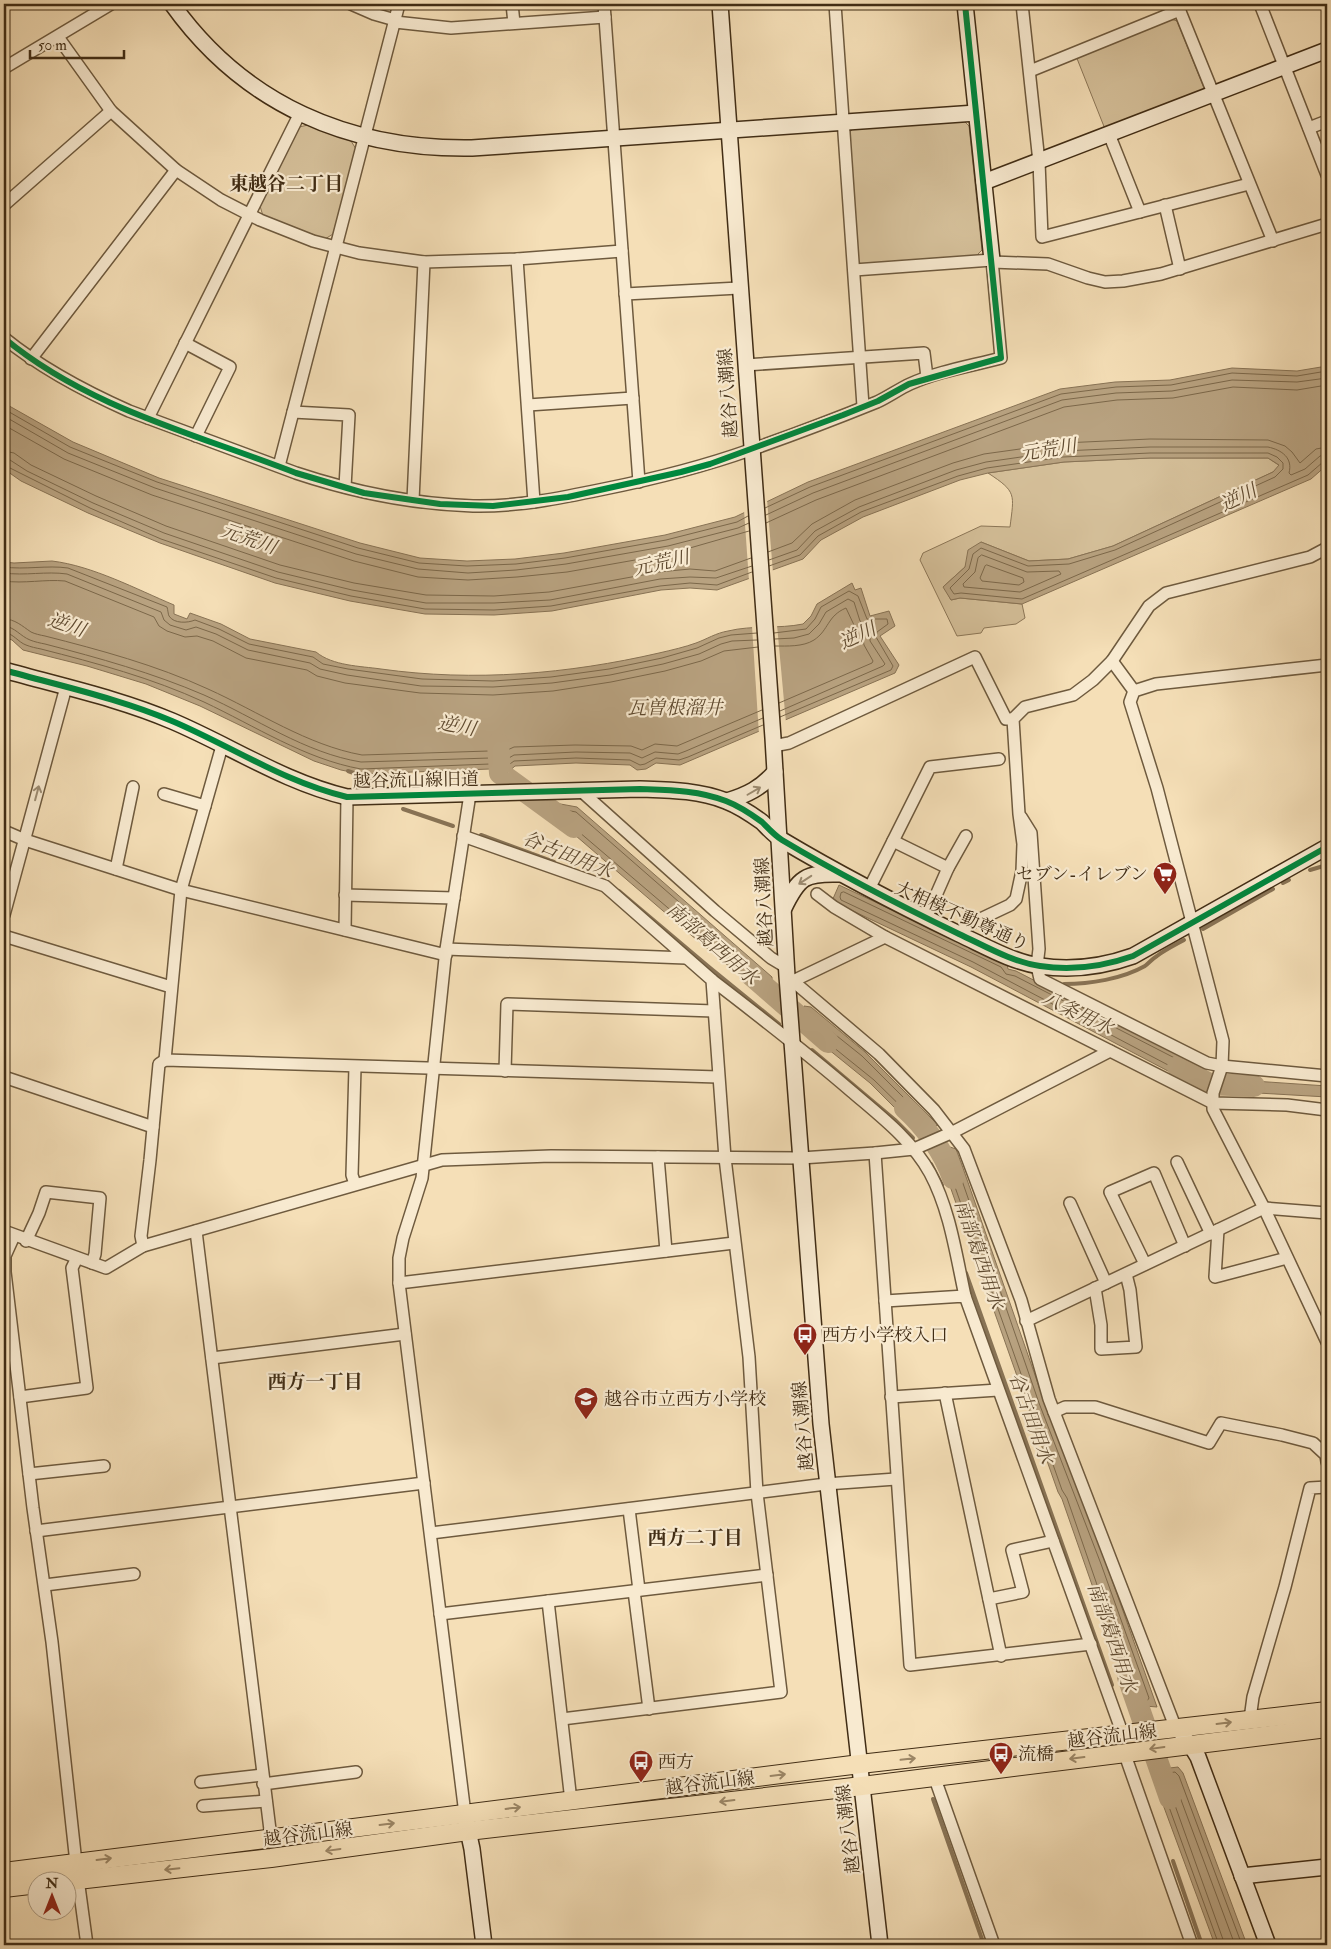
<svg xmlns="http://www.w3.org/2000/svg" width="1331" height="1949" viewBox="0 0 1331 1949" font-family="'IM FELL Double Pica','Noto Serif JP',serif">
<rect width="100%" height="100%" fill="#f5dfb7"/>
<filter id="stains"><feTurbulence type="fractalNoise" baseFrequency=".004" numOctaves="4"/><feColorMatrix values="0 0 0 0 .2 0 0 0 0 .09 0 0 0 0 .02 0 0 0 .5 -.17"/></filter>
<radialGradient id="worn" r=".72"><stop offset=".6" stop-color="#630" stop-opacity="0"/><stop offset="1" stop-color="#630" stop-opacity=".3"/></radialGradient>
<!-- green -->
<g fill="#d6c19b" stroke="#8c7758">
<polygon points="1171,19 1177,21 1204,88 1203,90 1105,129 1076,56"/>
<polygon points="963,120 969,126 982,250 976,256 863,265 857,261 848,134 855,127"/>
<polygon points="308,125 351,141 356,149 333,234 325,239 263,216 260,206 299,127"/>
<path d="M1150 458H1268L1280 466 1273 472 1113 546 1068 559 1029 561 981 542 965 567 944 586 951 600 960 598 1022 604 1025 618 1016 624 984 628 981 633 957 636 920 560 923 553 981 526 1010 527C1014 494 1017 492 988 473L1064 462Z"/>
</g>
<!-- water -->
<g fill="#b8a280" stroke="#887355">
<polygon points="1327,366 1327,465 1311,479 1022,604 960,598 951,600 943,587 965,567 968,550 981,542 1029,561 1068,559 1113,546 1273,472 1279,465 1268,458 1150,458 1064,462 988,473 960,480 863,517 821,540 803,559 717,590 690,588 661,590 552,611 494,615 425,614 350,601 275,583 160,543 88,513 21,481 4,469 4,403 73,442 159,478 360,543 420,558 467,561 515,559 564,553 665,535 735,517 808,482 1060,389 1115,382 1170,380 1232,368 1297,371"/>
<path d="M52 561C93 566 136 589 174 605V614L187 619 190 613 221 624 250 639 316 652C333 666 360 666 381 669 474 682 568 674 659 653 672 650 685 647 696 643 707 639 716 633 728 631 752 625 779 629 803 624L811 616 817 604 852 583 855 590 861 588 870 616 889 611 895 626 880 636 899 665 895 673 680 765 656 763 646 769 637 770 630 765 576 763 515 766 506 774H497L494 770 490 769 361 774 341 770 314 761 200 706 146 684 87 666 23 650 12 640 4 637V562L14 563Z"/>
<polygon points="555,803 577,807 772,977 772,1002 691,935 554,817 549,807"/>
<polygon points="839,885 1007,964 1008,969 1016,971 1206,1069 1206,1078 1201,1085 1185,1080 971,967 832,901"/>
<polygon points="804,1006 811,1007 865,1052 938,1125 920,1133 870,1083 807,1032"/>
<polygon points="1224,1079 1327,1086 1327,1097 1223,1091"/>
<polygon points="950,1147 956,1149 963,1168 1044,1401 1106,1563 1157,1707 1133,1705 1127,1693 1127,1685 1062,1499 1058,1492 945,1172 932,1154"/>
<polygon points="1178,1767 1183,1773 1247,1945 1215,1945 1155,1783 1153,1770"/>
</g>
<!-- pier -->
<g fill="#f5dfb7">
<polygon points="767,499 773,573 749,581 744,510"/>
<polygon points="777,625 786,723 759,735 752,626"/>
</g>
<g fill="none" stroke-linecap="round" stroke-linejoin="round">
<!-- shore -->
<g stroke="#7c684a" stroke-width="1">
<polyline points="4,409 70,447 157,482 358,548 419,563 467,566 516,564 565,558 666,540 737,522 748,516"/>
<polyline points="4,416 68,453 155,488 356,554 418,569 468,573 516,570 566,564 668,546 738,528 749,523"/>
<polyline points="4,425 64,459 152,495 354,561 418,577 468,580 517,577 567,572 669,554 749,531"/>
<polyline points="4,451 14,453 31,465 96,496 166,526 280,565 354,583 426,595 494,596 549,592 659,572 690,569 715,571 751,558"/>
<polyline points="4,459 10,460 27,471 93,503 164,533 278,572 352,590 426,603 494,603 550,600 660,579 690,577 716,578 752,566"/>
<polyline points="4,465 90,508 161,539 276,578 351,596 425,609 494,610 551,606 660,586 690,583 717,585 752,572"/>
<polyline points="765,508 810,487 1061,394 1116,387 1171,385 1232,373 1297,376 1327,371"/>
<polyline points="766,515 813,493 1062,400 1116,393 1172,391 1232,380 1297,382 1327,378"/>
<polyline points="766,523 816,500 1064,407 1117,400 1173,398 1233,387 1297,390 1327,385"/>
<polyline points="768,552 792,543 812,524 855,500 953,463 984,454 1063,443 1150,439 1268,440 1285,446 1292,452 1300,463 1316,449 1327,447"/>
<polygon points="982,555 1027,572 1059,571 1061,574 1020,592 964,587 963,584 975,572 978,558"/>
<path d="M769 560 797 550 815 531 859 507 956 470 986 462 1063 451 1150 447H1268C1282 450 1293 458 1289 473L1291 475 1305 469 1320 456 1327 454"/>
<polygon points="987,565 1023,578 1024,582 1019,585 982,581 980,578 985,566"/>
<polyline points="769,566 800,555 818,536 861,512 958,476 987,468 1063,457 1150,453 1268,453 1277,457 1283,463 1283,469 1275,477 1115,550 1069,564 1028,566 981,548 973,554 969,569 950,588 954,594 961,593 1022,599 1308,475 1323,462 1327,461"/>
<path d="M4 567C25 570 47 565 68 568L167 607C168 610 168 614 169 616 174 624 188 623 195 620L219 629 249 644 313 657 323 664 348 669 422 679 493 681 551 677 609 669 662 658 697 648 719 638 731 635 757 633"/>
<path d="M4 573C25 576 46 571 67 574L161 612 164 620 170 625 186 630 196 627 216 634 248 650 310 663 320 669 347 675 421 686 493 687 552 683 610 675 663 664 699 654 721 644 732 641 757 640"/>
<path d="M4 581C24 584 45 579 65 581L154 617 159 626 167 631 185 637 197 636 213 641 246 658 307 670 317 676 345 683 420 693 493 695 553 691 611 682 665 671 701 661 724 651 758 647"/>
<path d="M4 619C15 619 22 626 31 632 35 634 40 635 45 636 100 650 156 665 208 689 259 712 307 745 362 755L489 751 501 753 514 747 575 745 631 746 642 750 655 744 677 746 762 710"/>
<path d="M4 626C15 627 20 636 30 640 35 642 40 643 45 644 99 658 153 673 204 695 256 718 305 753 361 762L490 758 502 762 514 755 576 752 630 753 642 758 655 752 678 754 686 751 763 718"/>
<path d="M4 632C14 634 18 642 26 645 31 647 36 648 41 649 96 663 152 678 204 702 255 726 305 759 361 769L490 764 503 769 514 761 576 758 630 760 640 765 645 764 656 758 679 760 688 757 763 725"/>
<polyline points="774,633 806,629 815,619 821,607 849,591 858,596 867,619 887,619 888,624 877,632 876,637 893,666 891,670 780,717"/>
<polyline points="775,639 794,638 809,634 819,624 826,612 848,599 854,602 860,621 871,628 870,641 885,664 883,666 780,711"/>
<path d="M775 646C787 646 803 647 814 640 829 630 827 616 846 608L854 625 862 632 864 645 873 661 872 663 779 703"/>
<polygon points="560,809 576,812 766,978 767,989 763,989 558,814 557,811"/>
<polygon points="844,892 1001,967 1006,974 1015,976 1200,1071 1201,1077 1198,1079 1187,1075 973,962 841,900 840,897 841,893"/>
<polygon points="812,1016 862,1056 927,1121 927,1124 921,1126 874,1080 812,1030 810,1019"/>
<polygon points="949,1153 952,1154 958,1169 1039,1403 1101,1564 1149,1698 1147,1701 1136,1700 1132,1692 1131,1683 1067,1498 1062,1490 949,1170 941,1158 942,1155"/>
<polyline points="1219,1945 1160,1782 1159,1776 1161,1774 1175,1772 1179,1776 1242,1945"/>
<polyline points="1225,1945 1167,1783 1168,1780 1174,1781 1235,1945"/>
</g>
<!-- stream -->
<g stroke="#887355" stroke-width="4">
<polyline points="348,771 373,780"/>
<polyline points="403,809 453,826"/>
<polyline points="481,835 554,862"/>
<polyline points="1310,870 1327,865"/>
<polyline points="1283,883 1289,880"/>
<polyline points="619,891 709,967 779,1024"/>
<polyline points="1203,929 1273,889"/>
<path d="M1062 987 1064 984C1090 984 1122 979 1145 966 1149 963 1152 959 1157 956 1165 950 1175 945 1184 940"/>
<polyline points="812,1050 895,1120 913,1138"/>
<polyline points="931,1164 942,1185"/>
<polyline points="966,1273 1112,1685"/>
<polyline points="933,1799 984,1945"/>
<polyline points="1173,1861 1202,1945"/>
</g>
<!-- river -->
<g stroke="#b8a280" stroke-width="22">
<polyline points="498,744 500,773 574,827"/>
<polyline points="750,974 828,1042"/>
<polyline points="1178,1067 1209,1084 1254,1086"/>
<path d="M905 1108C925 1126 944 1152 953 1178"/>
<polyline points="1128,1677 1170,1798"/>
</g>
<defs>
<g id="street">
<polyline points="351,4 374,14 395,20"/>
<polyline points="512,4 514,23"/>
<polyline points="604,4 639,482"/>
<polyline points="835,4 863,406"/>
<polyline points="1022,4 1039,162 1042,237 1249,184"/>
<polyline points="1177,4 1273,241"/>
<polyline points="1260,4 1327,175"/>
<polyline points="395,22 451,28 605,17"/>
<polyline points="58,37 111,111 176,170 221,200 260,220 313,241 359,253 424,262 517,259 622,251"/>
<polyline points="4,68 111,4"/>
<polyline points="1030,71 1180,10"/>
<polyline points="1309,128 1327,121"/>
<polyline points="1109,134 1140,212"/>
<polyline points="4,205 111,111"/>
<polyline points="1165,205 1180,269"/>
<polyline points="517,259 534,502"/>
<polyline points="992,262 1048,264 1088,278 1105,282 1123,281 1161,274 1327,224"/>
<polyline points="625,294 739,288"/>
<path d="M4 338C42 369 84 391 129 411L296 473C353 492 412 504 473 506 517 507 561 498 604 489 654 479 702 467 750 450 793 435 835 419 877 402 888 397 899 389 910 384 939 371 971 366 1001 358L992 260 854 270"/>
<polyline points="185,343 230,367 196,436"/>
<polyline points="31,359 176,170"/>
<polyline points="745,365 924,353 927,377"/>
<polyline points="528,405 633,398"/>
<polyline points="293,412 349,415 345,487"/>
<polyline points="148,418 300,113"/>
<polyline points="279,466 399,4"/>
<polyline points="413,500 424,262"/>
<polyline points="1112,661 1134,691"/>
<polyline points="1327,665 1156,684 1134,691 1130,702 1157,788 1223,1041 1222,1066 1213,1093 1213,1109 1264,1208 1327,1342"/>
<polyline points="773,746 789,743 975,657 1006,719 1013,719"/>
<polyline points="580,790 715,911 771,958 786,967"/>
<polyline points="164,794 205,806"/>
<polyline points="1021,817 1031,833 1039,949 1037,966 1040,979 1207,1063 1222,1066 1327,1076"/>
<polyline points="4,831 25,840 181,890 446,955"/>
<polyline points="463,836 605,886 712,980 725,1158 749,1357 757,1493 781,1692 562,1719"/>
<polyline points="893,841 948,868"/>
<polyline points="116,869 133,787"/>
<polyline points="869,889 930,767 999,759"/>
<polyline points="817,894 834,907 885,937"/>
<polyline points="345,895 454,898"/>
<polyline points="4,915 66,687"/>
<polyline points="926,918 948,868 966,836"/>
<polyline points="345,930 347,797"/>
<polyline points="958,933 972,923 1010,905 1016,899 1022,871 1023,844 1019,814 1013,719 1025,707 1073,695 1093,680 1112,661 1149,606 1166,593 1310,557 1327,548"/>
<polyline points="4,936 171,987"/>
<polyline points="446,949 686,958"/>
<polyline points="787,976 879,1054 934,1110 964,1149 1021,1300 1049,1399 1176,1729"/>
<path d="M712 980C759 1016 806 1052 851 1091 879 1115 912 1140 930 1173 950 1210 956 1255 965 1296"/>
<polyline points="793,981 885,937 1213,1103 1287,1105 1327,1110"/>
<polyline points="165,1060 181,890 222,746"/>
<polyline points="355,1067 352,1175 355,1184"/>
<polyline points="505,1071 507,1004 714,1011"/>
<polyline points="4,1077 153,1127"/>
<polyline points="875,1153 910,1665 1091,1644"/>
<polyline points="658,1157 666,1251"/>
<polyline points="1177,1162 1211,1234"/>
<polyline points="1070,1203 1106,1283"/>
<polyline points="1218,1230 1215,1277 1287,1258"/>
<polyline points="4,1231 106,1268 143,1246 442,1160 551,1156 801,1158 875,1153 914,1149 953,1132 1110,1051"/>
<polyline points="196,1231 271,1838"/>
<polyline points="14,1236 5,1256 5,1272 33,1508 52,1642 76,1863"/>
<polyline points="26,1241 39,1213 46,1192 100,1198 95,1254 92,1263"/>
<polyline points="143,1246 141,1236 150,1160 159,1064 165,1060 718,1077"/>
<polyline points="1145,1264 1110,1192 1154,1173 1185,1246"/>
<polyline points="399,1283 734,1243"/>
<polyline points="1095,1288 1101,1325 1101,1349 1136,1347 1130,1290 1126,1274"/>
<polyline points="885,1301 965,1296 1123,1735"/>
<polyline points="1026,1321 1264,1208 1327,1213"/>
<polyline points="212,1358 405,1334"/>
<polyline points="945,1393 1001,1656"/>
<polyline points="20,1397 87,1388 72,1268 77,1258"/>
<polyline points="891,1397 998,1390"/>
<polyline points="1054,1412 1065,1407 1095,1407 1209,1443 1221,1423 1282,1435 1313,1443 1326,1455 1327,1462"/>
<polyline points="29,1474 104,1466"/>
<polyline points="629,1509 639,1590"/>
<polyline points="36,1531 424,1483"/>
<polyline points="431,1533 826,1484 896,1479"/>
<polyline points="45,1585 134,1574"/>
<polyline points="634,1591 649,1709"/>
<polyline points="989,1599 1023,1592 1012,1550 1053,1541"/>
<polyline points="548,1601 571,1801"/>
<polyline points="440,1614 767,1575"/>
<polyline points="1250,1719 1253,1697 1285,1587 1310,1488 1327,1487"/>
<polyline points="1124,1752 1192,1945"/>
<polyline points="934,1776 994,1945"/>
<polyline points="201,1782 262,1775"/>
<polyline points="263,1784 356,1772"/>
<polyline points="203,1806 266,1801"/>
<polyline points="465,1814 399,1283 399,1258 403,1238 422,1178 446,949 470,794"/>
<polyline points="78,1879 87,1945"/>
</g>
<g id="secondary">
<path d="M172 4C244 105 350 150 472 148L976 113"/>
<polyline points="720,4 773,738 787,976 821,1424 880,1945"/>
<polyline points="965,4 992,260"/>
<polyline points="984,182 1327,50"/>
<path d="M4 670C60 686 118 698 172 721 231 746 284 782 347 797L640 789C669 790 698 790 726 801 739 806 751 814 762 822 768 828 774 835 782 840 839 874 899 905 959 934 985 946 1012 962 1040 966 1073 971 1102 967 1133 956L1327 847"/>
<path d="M727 801C747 795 761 788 775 772"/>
<path d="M784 908C799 877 805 873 839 874"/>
<polyline points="1183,1737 1190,1744 1198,1757 1268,1945"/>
<polyline points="466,1821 472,1849 484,1945"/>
<polyline points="1242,1876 1327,1867"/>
</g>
<g id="primary">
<polyline points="4,1872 860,1764 1327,1711"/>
<polyline points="60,1882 271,1858 468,1831 862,1786 1327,1728"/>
<polyline points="4,1888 38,1884"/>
</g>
</defs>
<!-- street casing -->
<use href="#street" stroke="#6e5a3e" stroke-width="14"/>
<!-- secondary casing -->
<use href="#secondary" stroke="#412d15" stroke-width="18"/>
<!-- primary casing -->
<use href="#primary" stroke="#412d15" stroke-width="20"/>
<!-- street -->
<use href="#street" stroke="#f8ead0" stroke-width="11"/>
<!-- secondary -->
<use href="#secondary" stroke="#f8ead0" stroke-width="15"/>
<!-- primary -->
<use href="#primary" stroke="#f5dfb7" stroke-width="18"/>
<defs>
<g id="cycleway">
<path d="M4 338C88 408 196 434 296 473L364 493 440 504 493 506 568 497 681 472 710 464 843 415 878 401 909 384 1001 358 965 4"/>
<path d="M4 670C60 686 118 698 172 721 231 746 284 782 347 797L640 789C669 790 698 790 726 801 739 806 751 814 762 822 768 828 774 835 782 840 839 874 899 905 959 934 985 946 1012 962 1040 966 1073 971 1102 967 1133 956L1327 847"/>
</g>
</defs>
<!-- cycleway casing -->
<use href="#cycleway" stroke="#f8ead0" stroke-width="9"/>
<!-- cycleway -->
<use href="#cycleway" stroke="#00873e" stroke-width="6"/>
</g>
<!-- one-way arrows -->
<defs><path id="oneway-shaft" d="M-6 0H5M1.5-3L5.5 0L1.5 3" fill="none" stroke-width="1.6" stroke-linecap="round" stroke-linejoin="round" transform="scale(1.25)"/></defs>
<g stroke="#9c8c72">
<use href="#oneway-shaft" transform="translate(754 791) rotate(-30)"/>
<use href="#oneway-shaft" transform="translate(37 793) rotate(-75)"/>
<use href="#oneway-shaft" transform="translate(805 880) rotate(147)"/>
</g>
<g stroke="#9b8666">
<use href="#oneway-shaft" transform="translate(1224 1723) rotate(-7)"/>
<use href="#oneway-shaft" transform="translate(1157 1748) rotate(172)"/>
<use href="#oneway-shaft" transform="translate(1077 1758) rotate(173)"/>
<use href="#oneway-shaft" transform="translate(908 1759) rotate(-6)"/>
<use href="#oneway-shaft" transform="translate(778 1775) rotate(-7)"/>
<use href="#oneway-shaft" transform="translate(727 1801) rotate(173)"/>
<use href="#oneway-shaft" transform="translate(513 1808) rotate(-7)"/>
<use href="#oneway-shaft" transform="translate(387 1824) rotate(-7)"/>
<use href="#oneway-shaft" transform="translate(333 1850) rotate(172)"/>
<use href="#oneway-shaft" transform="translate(104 1859) rotate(-7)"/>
<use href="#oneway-shaft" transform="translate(172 1869) rotate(174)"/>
</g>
<!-- icons -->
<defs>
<symbol id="supermarket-pin" viewBox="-11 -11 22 30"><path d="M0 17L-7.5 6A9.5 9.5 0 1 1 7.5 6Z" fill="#8f2418" stroke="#f8ead0"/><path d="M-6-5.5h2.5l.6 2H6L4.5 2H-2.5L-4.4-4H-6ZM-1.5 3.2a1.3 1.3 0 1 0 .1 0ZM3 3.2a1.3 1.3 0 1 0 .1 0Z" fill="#fff"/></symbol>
<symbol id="bus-pin" viewBox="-11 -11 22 30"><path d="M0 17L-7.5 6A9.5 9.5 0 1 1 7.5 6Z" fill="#8f2418" stroke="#f8ead0"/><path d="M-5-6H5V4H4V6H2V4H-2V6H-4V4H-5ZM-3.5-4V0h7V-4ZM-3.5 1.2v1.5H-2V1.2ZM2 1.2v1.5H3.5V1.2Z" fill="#fff"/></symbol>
<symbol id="school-pin" viewBox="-11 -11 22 30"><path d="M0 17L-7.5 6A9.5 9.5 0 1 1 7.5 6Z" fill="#8f2418" stroke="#f8ead0"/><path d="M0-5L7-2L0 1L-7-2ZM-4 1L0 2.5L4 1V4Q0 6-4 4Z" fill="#fff"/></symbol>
</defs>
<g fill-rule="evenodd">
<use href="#supermarket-pin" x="1151" y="860" width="28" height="38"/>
<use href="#bus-pin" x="791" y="1321" width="28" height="38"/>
<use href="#school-pin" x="572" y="1385" width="28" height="38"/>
<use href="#bus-pin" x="987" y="1740" width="28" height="38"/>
<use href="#bus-pin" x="627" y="1748" width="28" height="38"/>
</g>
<g text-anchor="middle" stroke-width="4.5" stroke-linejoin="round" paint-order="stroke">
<!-- street labels -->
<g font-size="18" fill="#412d15" stroke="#f8ead0">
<text transform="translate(728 393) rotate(-94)" y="6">越谷八潮線</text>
<text transform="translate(416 780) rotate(-1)" y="6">越谷流山線旧道</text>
<text transform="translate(764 902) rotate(-93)" y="6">越谷八潮線</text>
<text transform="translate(962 916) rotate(24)" y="6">大相模不動尊通り</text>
<text transform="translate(803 1426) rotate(-95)" y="6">越谷八潮線</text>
<text transform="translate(1112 1736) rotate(-7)" y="6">越谷流山線</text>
<text transform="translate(710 1783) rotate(-7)" y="6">越谷流山線</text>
<text transform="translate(848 1829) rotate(-97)" y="6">越谷八潮線</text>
<text transform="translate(308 1834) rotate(-7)" y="6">越谷流山線</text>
</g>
<!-- poi labels -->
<g font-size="18" fill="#412d15" stroke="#f8ead0" text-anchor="start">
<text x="1148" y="880" text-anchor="end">セブン-イレブン</text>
<text x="822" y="1341">西方小学校入口</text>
<text x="604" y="1405">越谷市立西方小学校</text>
<text x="1018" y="1760">流橋</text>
<text x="658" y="1768">西方</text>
</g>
<!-- neighbourhood labels -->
<g font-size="19" font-weight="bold" fill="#412d15" stroke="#f8ead0">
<text x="286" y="190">東越谷二丁目</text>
<text x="315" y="1388">西方一丁目</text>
<text x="695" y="1544">西方二丁目</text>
</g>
<!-- water labels -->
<g font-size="19" font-style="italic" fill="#5f4a30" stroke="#f8ead0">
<text transform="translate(1048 449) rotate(-9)" y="7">元荒川</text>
<text transform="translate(1238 497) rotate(-26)" y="7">逆川</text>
<text transform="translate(249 538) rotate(19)" y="7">元荒川</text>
<text transform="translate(661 562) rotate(-13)" y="7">元荒川</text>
<text transform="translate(67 624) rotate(19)" y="7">逆川</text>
<text transform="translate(857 635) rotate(-25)" y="7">逆川</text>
<text x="675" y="714">瓦曽根溜井</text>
<text transform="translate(457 725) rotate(11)" y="7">逆川</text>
<text transform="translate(568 854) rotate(22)" y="7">谷古田用水</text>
<text transform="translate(713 943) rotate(41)" y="7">南部葛西用水</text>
<text transform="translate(1078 1012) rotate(26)" y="7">八条用水</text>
<text transform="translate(980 1254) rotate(71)" y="7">南部葛西用水</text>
<text transform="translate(1032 1418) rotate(70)" y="7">谷古田用水</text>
<text transform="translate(1113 1637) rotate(71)" y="7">南部葛西用水</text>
</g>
</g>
<!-- margin -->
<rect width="1331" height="1949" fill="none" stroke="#f5dfb7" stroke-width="20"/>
<rect x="5" y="5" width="1321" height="1939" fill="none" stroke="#412d15" stroke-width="2.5"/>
<rect x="10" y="10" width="1311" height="1929" fill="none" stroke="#412d15"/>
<!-- north arrow -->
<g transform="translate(52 1896)"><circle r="24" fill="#f8ead0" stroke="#af9e85"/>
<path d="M0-4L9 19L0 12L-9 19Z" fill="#8f2418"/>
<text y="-8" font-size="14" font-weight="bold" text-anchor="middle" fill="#412d15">N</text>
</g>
<!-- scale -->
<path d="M30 50v8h94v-8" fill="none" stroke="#412d15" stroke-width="2.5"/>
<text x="38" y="50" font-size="15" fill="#412d15" stroke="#f8ead0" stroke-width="4" paint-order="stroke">50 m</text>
<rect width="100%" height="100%" filter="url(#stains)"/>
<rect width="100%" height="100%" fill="url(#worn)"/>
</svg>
